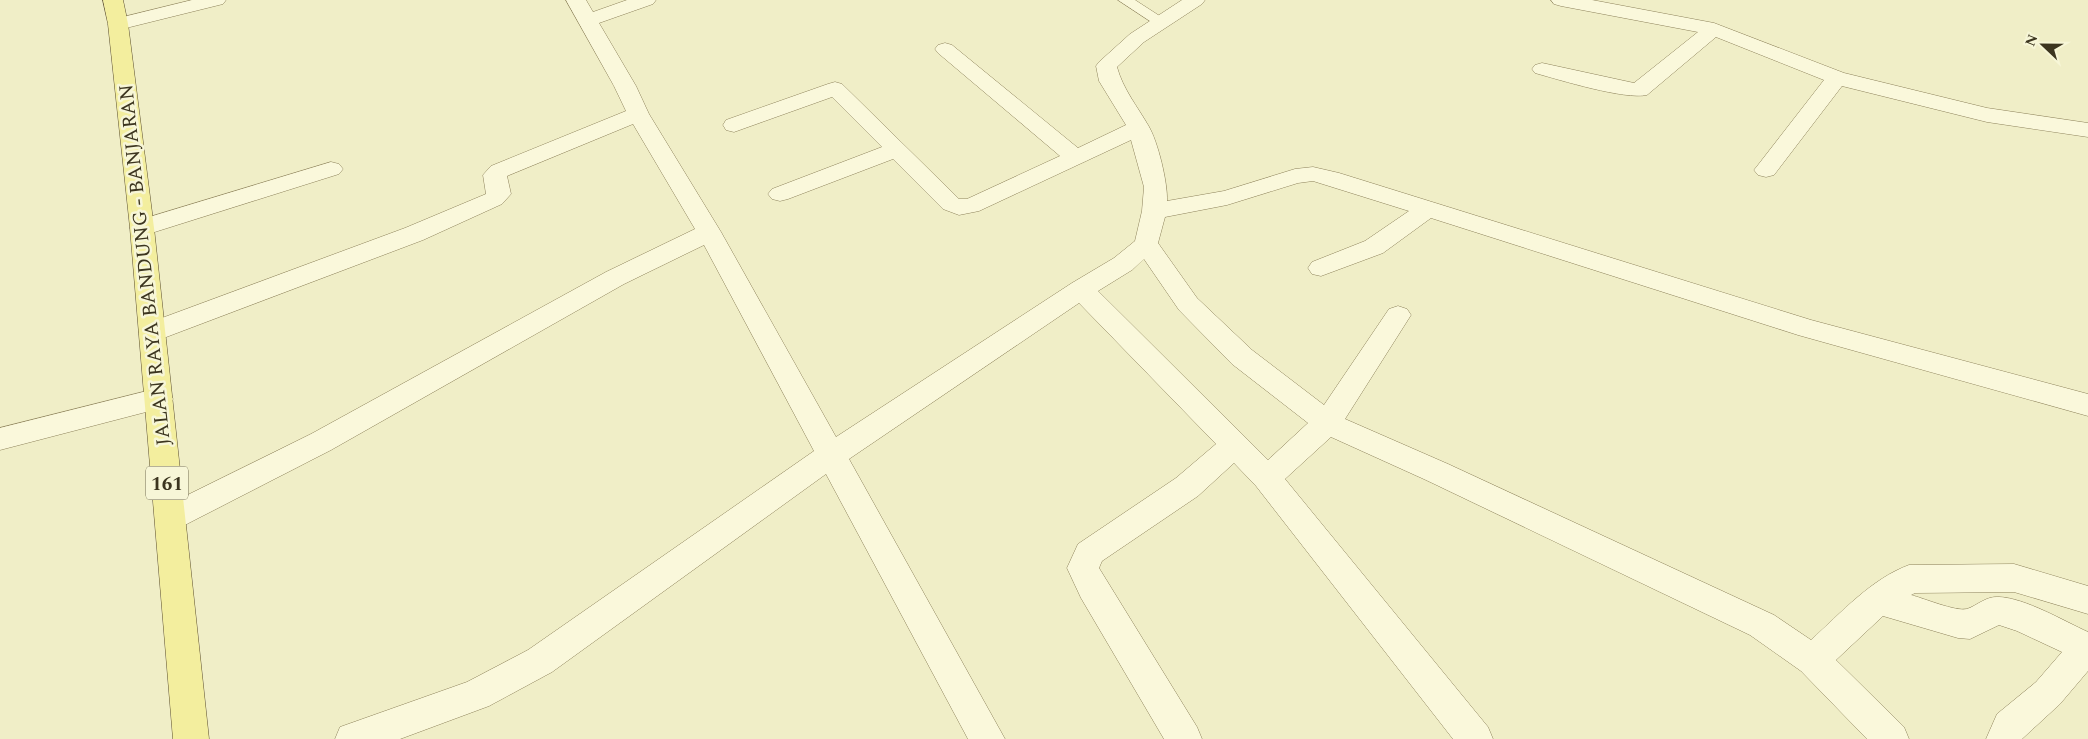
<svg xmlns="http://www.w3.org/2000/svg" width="2088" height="739" viewBox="0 0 2088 739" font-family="Spectral,serif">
<rect width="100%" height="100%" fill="#f0eec7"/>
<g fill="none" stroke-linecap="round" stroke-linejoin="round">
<defs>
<polygon id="lane" points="1118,0 1135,0 1169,22 1166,25 1156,25"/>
<g id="street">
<polygon points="192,0 226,0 223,4 118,30 111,28 108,24 111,20"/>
<path d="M566 0H586L593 12 627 0H656L653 4 599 23 636 86 649 114 721 232 836 437 1072 283 1114 258 1135 241 1142 211 1144 187 1131 140 979 211 959 215 943 209 893 159 788 199 780 201 772 199 768 194 772 189 882 147 832 97 734 132 726 130 723 125 726 120 828 84 835 82 842 84 959 199H967L1060 156 938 53 935 49 938 45 945 43 952 45 1078 148 1126 125 1099 81 1096 66 1099 62 1130 34 1182 0H1205L1202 4 1144 42 1117 67C1123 89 1137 106 1148 125 1158 141 1168 184 1167 201L1224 191 1295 169 1313 167 1339 173 1811 320 2088 394V416L1798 335 1431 218 1383 253 1321 276 1312 274 1308 268 1312 262 1365 241 1409 211 1313 181 1298 183 1227 205 1165 217 1158 243 1197 298 1252 350 1324 405 1389 309 1398 306 1407 309 1411 315 1345 419 1448 464 1774 615 1811 640C1841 613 1871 579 1909 565L2014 564 2088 586V614L2014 592 1915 593 1911 595C1923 598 1956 612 1967 609 1978 605 1986 596 1999 597 2025 598 2064 621 2088 632V671L2060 704 2022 739H1986L1997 714 2036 682 2062 652 2017 631 1999 625 1970 639 1958 638 1883 616 1836 660 1904 727 1909 739H1867L1801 671 1750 635 1426 480 1331 437 1285 479 1488 727 1493 739H1453L1256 486 1234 463 1198 496 1102 561 1099 568 1197 727 1202 739H1164L1081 598 1067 568 1078 544 1176 478 1216 444 1079 303 849 459 1005 739H968L826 474 552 672 489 706 400 739H335L340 727 467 682 528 650 814 451 704 245 624 284 331 450 181 527 170 531 159 527 155 518 159 509 311 434 606 272 695 229 633 124 507 176 511 194 502 204 423 240 161 339 152 341 143 339 139 332 143 325 405 228 486 194 483 175 491 166 626 111 614 86ZM1144 259 1179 310 1232 364 1308 423 1268 460 1098 291 1132 270Z"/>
<path d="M1551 0H1592L1714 23 1844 73 1987 108 2088 123V137L1987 122 1842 86 1774 175 1766 177 1758 175 1754 170 1758 165 1824 80 1716 37 1647 95C1625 100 1560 80 1535 73L1532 69 1535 65 1542 63 1634 83 1698 32 1561 6 1554 4Z"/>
<polygon points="331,162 339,164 343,169 339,174 142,236 133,234 130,228 133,222"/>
<polygon points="159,388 169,392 173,399 169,406 0,450 0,428"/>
</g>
<polygon id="primary" points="103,0 123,0 128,24 154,228 209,739 173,739 130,228 108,24"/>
</defs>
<!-- lane casing -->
<use href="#lane" stroke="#8d825b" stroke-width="1"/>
<!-- street casing -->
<use href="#street" stroke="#8d825b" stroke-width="1"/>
<!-- primary casing -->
<use href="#primary" stroke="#5b4e2f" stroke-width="1"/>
<!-- lane -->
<use href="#lane" fill="#faf8db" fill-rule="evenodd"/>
<!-- street -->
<use href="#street" fill="#faf8db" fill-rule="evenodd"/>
<!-- primary -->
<use href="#primary" fill="#f3ee9e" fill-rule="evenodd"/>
</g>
<g text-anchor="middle" stroke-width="5" stroke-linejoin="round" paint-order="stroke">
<!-- shield labels -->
<rect fill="#f7f6d7" stroke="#746f56" stroke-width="1" x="146" y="466.5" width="42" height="33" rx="4"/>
<g font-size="19" font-weight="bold" fill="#3c351f">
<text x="167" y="490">161</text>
</g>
<!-- street labels -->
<g font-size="20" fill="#3c351f" stroke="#f7f6d7">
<text transform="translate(144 265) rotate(-96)" y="7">JALAN RAYA BANDUNG - BANJARAN</text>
</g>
</g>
<!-- north arrow -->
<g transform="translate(2043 45) rotate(292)" stroke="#f7f6d7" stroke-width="4" paint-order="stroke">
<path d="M0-4L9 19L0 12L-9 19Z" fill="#3c351f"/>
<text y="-8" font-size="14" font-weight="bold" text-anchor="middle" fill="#3c351f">N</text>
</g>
</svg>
